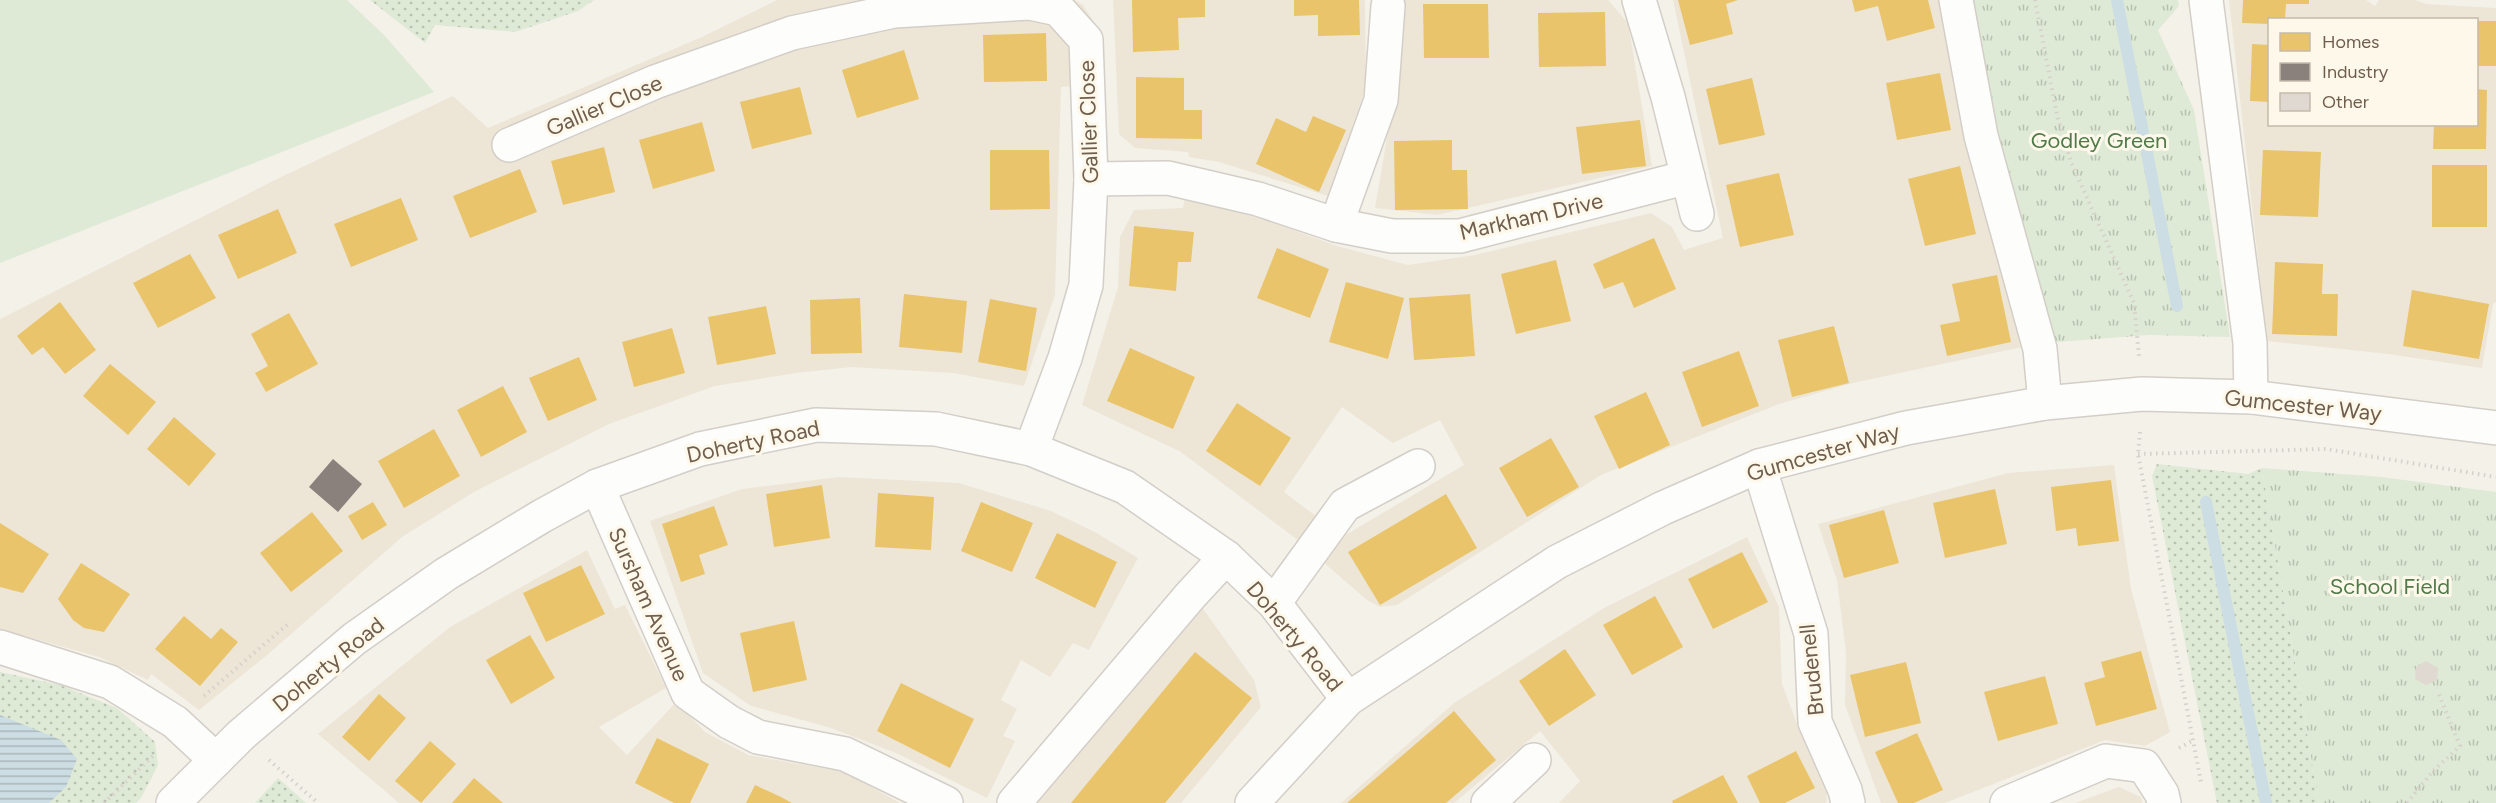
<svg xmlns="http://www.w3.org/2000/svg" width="2496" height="803" viewBox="0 0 2496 803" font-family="Figtree,sans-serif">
<defs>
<pattern id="grass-dots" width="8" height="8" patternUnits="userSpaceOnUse" patternTransform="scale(1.5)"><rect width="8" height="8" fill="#deead5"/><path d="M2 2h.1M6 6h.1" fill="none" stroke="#b8c1af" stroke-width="1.8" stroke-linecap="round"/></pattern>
<pattern id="park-tufts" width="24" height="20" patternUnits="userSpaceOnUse" patternTransform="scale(1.5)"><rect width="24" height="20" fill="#deead5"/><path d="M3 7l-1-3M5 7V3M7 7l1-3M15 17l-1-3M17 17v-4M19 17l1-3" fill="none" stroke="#b8c1af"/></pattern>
<pattern id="water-rules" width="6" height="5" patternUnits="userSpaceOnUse" patternTransform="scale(1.5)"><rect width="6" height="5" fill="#ccdde3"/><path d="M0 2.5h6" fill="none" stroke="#aab6ba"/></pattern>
</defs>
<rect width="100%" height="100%" fill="#f4f1e9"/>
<!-- residential -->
<g fill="#ede6d7" fill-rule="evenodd">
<polygon points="777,0 1075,0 1083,5 1100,32 1103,84 1061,87 1055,295 1024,386 953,373 851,367 796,373 715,386 609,424 474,492 402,537 266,656 199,710 151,674 148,680 99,657 0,629 0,319 281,177 453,96 488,128 702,37"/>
<polygon points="1113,0 1365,0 1366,87 1328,196 1219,162 1189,157 1188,152 1135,148 1119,134"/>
<polygon points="1402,0 1608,0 1628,23 1652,166 1437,215 1375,208 1394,97"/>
<polygon points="1673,0 1940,0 1976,157 2022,347 1853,383 1779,404 1601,475 1397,605 1380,607 1367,600 1323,562 1337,540 1464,465 1440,420 1393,443 1342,407 1284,492 1317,517 1299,541 1181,452 1082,405 1118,287 1120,237 1134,210 1183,208 1185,198 1265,220 1337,246 1408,265 1475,255 1651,213 1672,227 1684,250 1723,238"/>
<path d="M2229 0H2366L2375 6 2379 0H2415L2427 4 2496 8V302L2493 304 2482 368 2388 354 2267 341ZM2270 20H2476V124H2270Z"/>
<polygon points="2114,465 2131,589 2170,732 2145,746 2105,740 1945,803 1881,803 1845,705 1846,653 1837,580 1818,524 2008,473"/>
<polygon points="839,477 959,483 1051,511 1095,532 1138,558 1089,650 1073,643 1050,677 1021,660 1001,700 1017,709 1003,736 1015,741 987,798 896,753 831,728 751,706 703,673 650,521 742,489"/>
<polygon points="1747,537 1779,607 1782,684 1799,729 1827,793 1826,803 1559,803 1580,781 1540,731 1454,803 1341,803 1454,703 1604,608"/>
<polygon points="587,550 615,609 625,605 666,688 599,727 627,755 676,702 705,732 748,755 844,772 900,803 399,803 318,734 450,627"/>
<polygon points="1201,606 1254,680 1261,707 1181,803 1034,803"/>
<polygon points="2119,787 2141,797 2142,803 2075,803"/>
</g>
<!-- grass -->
<g fill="url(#grass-dots)">
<polygon points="370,0 594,0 578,11 515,32 435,25 425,43"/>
<polygon points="2157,464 2248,474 2262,468 2319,803 2217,803 2152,476"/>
<polygon points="0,672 60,685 117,708 155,742 158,765 141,798 136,803 0,803"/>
<polygon points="278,778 306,803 255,803"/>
</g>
<!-- park -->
<g fill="url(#park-tufts)">
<polygon points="1966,0 2178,0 2179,6 2158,30 2194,110 2230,337 2149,335 2056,342 1999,151"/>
<polygon points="2262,468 2381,477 2496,492 2496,803 2319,803"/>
</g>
<!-- garden -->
<polygon fill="#deead5" points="0,0 347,0 384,35 434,92 0,263"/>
<!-- water -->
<polygon fill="url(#water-rules)" points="0,715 61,740 77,759 66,787 49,803 0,803"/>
<!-- homes -->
<g fill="#e9c46a">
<polygon points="1132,0 1205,0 1205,17 1178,18 1179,50 1133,52"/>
<polygon points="1294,0 1359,0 1360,35 1318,36 1318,15 1294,16"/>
<polygon points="1678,0 1738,0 1726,4 1733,34 1690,45"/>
<polygon points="1852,0 1928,0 1935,28 1887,41 1878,6 1855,12"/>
<polygon points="2243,0 2309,0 2309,4 2286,4 2285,20 2270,20 2270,24 2242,23"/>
<polygon points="1423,4 1488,4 1489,58 1424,58"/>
<polygon points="1605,12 1606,66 1539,67 1538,13"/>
<rect x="2476" y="21" width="20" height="45"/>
<polygon points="1046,33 1047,81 984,82 983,35"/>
<polygon points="2252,44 2270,45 2270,102 2250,101"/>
<polygon points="904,50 919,99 857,118 842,70"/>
<polygon points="1940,73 1951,130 1897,140 1886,83"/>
<polygon points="1136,77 1184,78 1184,110 1202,110 1202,139 1136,138"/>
<polygon points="1752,78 1765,135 1719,145 1706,89"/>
<polygon points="800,87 812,134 752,149 740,102"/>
<polygon points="2476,89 2487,90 2486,149 2433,149 2434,124 2476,124"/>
<polygon points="1313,116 1346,130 1319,192 1256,164 1276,118 1306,132"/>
<polygon points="1640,120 1646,166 1582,174 1576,127"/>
<polygon points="702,122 715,171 653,189 639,140"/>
<polygon points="1452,140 1452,170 1467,170 1468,209 1395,210 1394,141"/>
<polygon points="604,147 615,192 563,205 551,161"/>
<polygon points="990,150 1049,150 1050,209 990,210"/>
<polygon points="2263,150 2321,152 2318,217 2260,215"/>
<rect x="2432" y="165" width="55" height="62"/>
<polygon points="1960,166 1976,234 1925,246 1908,179"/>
<polygon points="520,169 537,212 470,238 453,196"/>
<polygon points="1779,173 1794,235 1740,247 1726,185"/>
<polygon points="401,198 418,240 351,267 334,224"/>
<polygon points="278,209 297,253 238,279 218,235"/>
<polygon points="1134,226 1194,232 1191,262 1178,262 1176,291 1129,286"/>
<polygon points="1654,238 1676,289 1634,308 1623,282 1604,289 1593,264"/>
<polygon points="1277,248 1329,269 1310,318 1257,298"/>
<polygon points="190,254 216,298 158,328 133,283"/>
<polygon points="1556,260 1571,321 1516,334 1501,274"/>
<polygon points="2275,262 2323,264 2322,294 2338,294 2337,336 2272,334"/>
<polygon points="1997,275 2011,342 1947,356 1940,325 1960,321 1952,284"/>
<polygon points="1346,282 1404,298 1388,359 1329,342"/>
<polygon points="2412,290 2489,304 2479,359 2403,346"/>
<polygon points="904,294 967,301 962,353 899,347"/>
<polygon points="1470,294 1475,356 1414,360 1409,298"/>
<polygon points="860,298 862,353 811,354 810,300"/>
<polygon points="990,299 1037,308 1026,371 978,362"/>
<polygon points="60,302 96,350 65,374 43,347 32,355 17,336"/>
<polygon points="766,306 776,354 717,365 708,317"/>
<polygon points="289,313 318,364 266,392 255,373 268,366 251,334"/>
<polygon points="1834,326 1849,383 1792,397 1778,340"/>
<polygon points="672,328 685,373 634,387 622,342"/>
<polygon points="1130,348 1195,377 1173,429 1107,401"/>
<polygon points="1739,351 1759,406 1702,427 1682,372"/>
<polygon points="579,357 597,400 548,421 529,378"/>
<polygon points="110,364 156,402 128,435 83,396"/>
<polygon points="503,386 527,432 481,457 457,410"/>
<polygon points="1646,392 1670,445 1619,469 1594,416"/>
<polygon points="1237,403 1291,438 1260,486 1206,451"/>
<polygon points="174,417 216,454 189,486 147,449"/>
<polygon points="434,429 460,476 404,508 378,461"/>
<polygon points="1551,438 1579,487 1527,517 1499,468"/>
<polygon points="2111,480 2119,541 2078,546 2076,528 2056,531 2051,487"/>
<polygon points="822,485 830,538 774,547 766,494"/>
<polygon points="1995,489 2007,544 1945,558 1933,503"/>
<polygon points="878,493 934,497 931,550 875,547"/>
<polygon points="1446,494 1477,548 1380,605 1348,552"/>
<polygon points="373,502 387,525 362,540 348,516"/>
<polygon points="981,502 1033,523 1012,572 961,551"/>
<polygon points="714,506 728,545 699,555 705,574 681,582 662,524"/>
<polygon points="1884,510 1899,563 1844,578 1829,525"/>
<polygon points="312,512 343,551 291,592 260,553"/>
<polygon points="0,523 49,554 23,593 0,587"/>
<polygon points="1057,533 1117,562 1095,608 1035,578"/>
<polygon points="1742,552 1768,602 1713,629 1688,579"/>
<polygon points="81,563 130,594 104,632 84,628 73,620 58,599"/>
<polygon points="581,565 605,614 546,642 523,593"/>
<polygon points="1655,596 1683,647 1632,675 1603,625"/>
<polygon points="184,616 211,639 221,628 238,642 200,686 155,649"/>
<polygon points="794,621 807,680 753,692 740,633"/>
<polygon points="530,635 555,678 511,704 486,660"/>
<polygon points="1565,649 1596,695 1549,726 1519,681"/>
<polygon points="2141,651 2157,709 2096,726 2084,683 2105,677 2101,662"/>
<polygon points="1195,652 1252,698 1216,742 1165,803 1071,803"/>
<polygon points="1906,662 1921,723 1865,737 1850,675"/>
<polygon points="2045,676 2058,724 1998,741 1984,692"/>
<polygon points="901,683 974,719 950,768 877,731"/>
<polygon points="379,694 406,718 369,761 342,737"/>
<polygon points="1454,711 1496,760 1446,803 1347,803"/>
<polygon points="1917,733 1943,790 1914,803 1898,803 1875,752"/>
<polygon points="657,738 709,764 690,803 674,803 635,783"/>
<polygon points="430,741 456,764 421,803 395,781"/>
<polygon points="1796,751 1815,788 1785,803 1760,803 1747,776"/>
<polygon points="1723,775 1738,803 1673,803 1672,801"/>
<polygon points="474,778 503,803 452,803"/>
<polygon points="755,785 781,797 792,803 746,803"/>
</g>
<!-- industry -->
<polygon fill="#8a817c" points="333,459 362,484 338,512 309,487"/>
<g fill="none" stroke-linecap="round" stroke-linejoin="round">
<!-- stream -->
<g stroke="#ccdde3" stroke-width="12">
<polyline points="2117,0 2177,306"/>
<polyline points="2206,502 2266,803"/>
</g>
</g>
<!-- building -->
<polygon fill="#dfd9d1" points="2426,661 2438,668 2437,680 2426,685 2415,679 2416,667"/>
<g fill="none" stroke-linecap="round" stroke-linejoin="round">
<defs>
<g id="minor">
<polyline points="1639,0 1668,97 1697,214"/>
<polyline points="1956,0 1981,136 2040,349 2045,403"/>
<polyline points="2206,0 2250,343 2251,397"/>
<polyline points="509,145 655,82 792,33 894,11 1030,3 1058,9 1086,40 1091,179 1086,285 1065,358 1031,449"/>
<polyline points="1091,179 1168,178 1258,199 1336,225 1392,236 1460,236 1688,177"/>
<polyline points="1336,225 1381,100 1388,6"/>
<polyline points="1759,466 1811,634 1815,722 1845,790 1848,803"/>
<polyline points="597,486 688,693 729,722 758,737 845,754 946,803"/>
<polyline points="1274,603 1345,505 1418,466"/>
<polyline points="0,647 110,682 175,722 216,760"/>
<polyline points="173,803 241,735 354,639 446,574 542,516 597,486 700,449 816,425 936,429 1031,449 1125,487 1226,557 1274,603 1348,699"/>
<polyline points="1014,803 1190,596 1226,557"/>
<polyline points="1252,803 1348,699 1557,562 1663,508 1759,466 1906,428 2045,403 2142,394 2251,397 2496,428"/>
<polyline points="1488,803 1534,760"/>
<polyline points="2007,803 2106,761 2144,766 2162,794 2164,803"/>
</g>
</defs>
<!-- minor casing -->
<use href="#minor" stroke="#d3cec7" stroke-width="36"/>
<!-- path -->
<g stroke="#d6d0ca" stroke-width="4" stroke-dasharray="1.5 4.5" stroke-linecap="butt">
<polyline points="2035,0 2057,115 2071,162 2134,303 2139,356"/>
<polyline points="2140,432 2138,454 2201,782"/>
<polyline points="2138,454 2326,449 2496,477"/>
<polyline points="204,696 288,624"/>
<polyline points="2179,748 2192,741"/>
<polyline points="269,760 318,803"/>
<polyline points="104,803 155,754"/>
<polyline points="2407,803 2433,771 2460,746 2438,692"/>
</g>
<!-- minor -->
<use href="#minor" stroke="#fdfdfc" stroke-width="33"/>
</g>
<g text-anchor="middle" stroke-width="6" stroke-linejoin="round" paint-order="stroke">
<!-- street labels -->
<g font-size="22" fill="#6f5e4d" stroke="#fdf8ea">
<text transform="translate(604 105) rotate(-23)" y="8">Gallier Close</text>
<text transform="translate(1088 122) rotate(-92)" y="8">Gallier Close</text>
<text transform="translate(1531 216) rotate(-13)" y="8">Markham Drive</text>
<text transform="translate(2303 405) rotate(6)" y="8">Gumcester Way</text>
<text transform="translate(753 441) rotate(-12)" y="8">Doherty Road</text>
<text transform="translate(1823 452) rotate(-16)" y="8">Gumcester Way</text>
<text transform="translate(649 604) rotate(66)" y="8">Sursham Avenue</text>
<text transform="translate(1295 636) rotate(50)" y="8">Doherty Road</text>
<text transform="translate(328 664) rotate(-39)" y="8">Doherty Road</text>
<text transform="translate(1811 670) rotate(-96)" y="8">Brudenell</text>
</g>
<!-- park labels -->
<g font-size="22" fill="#507a49" stroke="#fdf8ea">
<text x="2099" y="148">Godley Green</text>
<text x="2390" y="594">School Field</text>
</g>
</g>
<!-- legend -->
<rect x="2268" y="18" width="210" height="108" fill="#fdf8ea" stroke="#c4baab" stroke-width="1.5"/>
<rect x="2280" y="33" width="30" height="18" fill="#e9c46a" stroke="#c4baab" stroke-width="1.5"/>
<text x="2322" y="48" font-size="18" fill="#6f5e4d">Homes</text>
<rect x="2280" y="63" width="30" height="18" fill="#8a817c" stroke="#c4baab" stroke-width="1.5"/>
<text x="2322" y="78" font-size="18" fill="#6f5e4d">Industry</text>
<rect x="2280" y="93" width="30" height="18" fill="#dfd9d1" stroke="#c4baab" stroke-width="1.5"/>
<text x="2322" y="108" font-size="18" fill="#6f5e4d">Other</text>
</svg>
